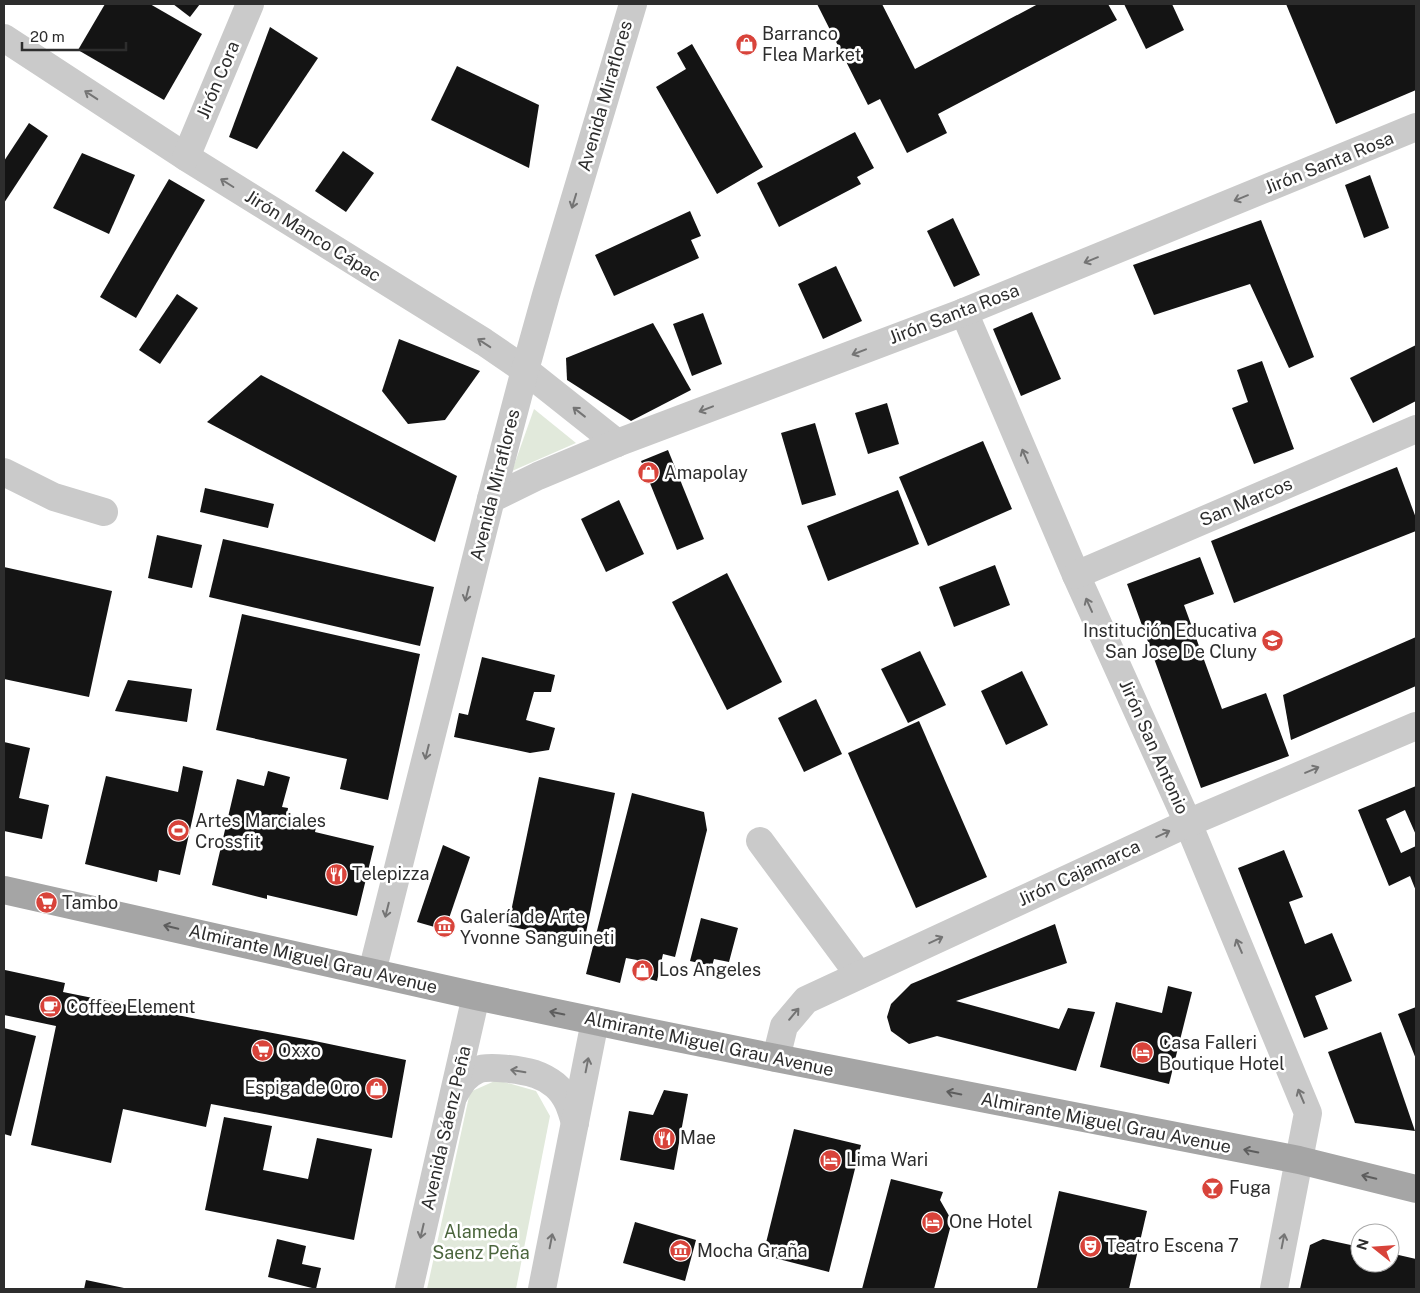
<svg xmlns="http://www.w3.org/2000/svg" width="1420" height="1293" viewBox="0 0 1420 1293" font-family="'Public Sans',sans-serif">
<rect width="100%" height="100%" fill="#fff"/>
<!-- green -->
<g fill="#e1e9db">
<polygon points="534,409 576,443 512,471"/>
<polygon points="497,1080 536,1091 550,1116 516,1289 427,1289 470,1092"/>
</g>
<!-- building -->
<g fill="#141414">
<polygon points="105,4 150,4 202,34 164,100 78,50"/>
<polygon points="173,4 200,4 190,17"/>
<polygon points="817,4 882,4 915,69 1038,4 1108,4 1117,20 938,114 947,133 907,153 880,99 868,105"/>
<polygon points="1124,4 1172,4 1184,30 1146,49"/>
<polygon points="1286,4 1416,4 1416,90 1336,124"/>
<polygon points="270,27 318,58 257,149 229,137"/>
<polygon points="692,44 763,167 717,194 656,87 686,69 677,53"/>
<polygon points="457,66 539,105 529,168 431,120"/>
<polygon points="29,123 48,136 4,203 4,161"/>
<polygon points="855,132 874,168 857,177 861,184 779,227 757,183"/>
<polygon points="343,151 374,173 346,212 315,191"/>
<polygon points="82,153 135,175 109,234 53,208"/>
<polygon points="1370,175 1389,228 1364,238 1345,185"/>
<polygon points="169,179 205,200 136,318 100,297"/>
<polygon points="690,211 701,236 691,240 699,258 614,296 595,255"/>
<polygon points="953,218 980,275 954,287 927,231"/>
<polygon points="1261,220 1314,357 1289,368 1250,284 1154,315 1133,265"/>
<polygon points="836,266 862,321 823,339 798,284"/>
<polygon points="177,294 198,308 160,364 139,350"/>
<polygon points="1032,312 1061,379 1021,396 993,329"/>
<polygon points="703,313 722,364 692,376 673,324"/>
<polygon points="653,323 691,390 631,421 567,380 566,358"/>
<polygon points="399,339 480,371 445,420 408,424 382,391"/>
<polygon points="1416,345 1416,401 1373,423 1350,378"/>
<polygon points="1262,361 1294,449 1254,464 1232,408 1248,402 1237,370"/>
<polygon points="261,375 457,476 435,542 207,422"/>
<polygon points="887,403 899,444 868,454 855,413"/>
<polygon points="815,423 836,495 802,505 781,433"/>
<polygon points="983,441 1012,509 928,546 899,477"/>
<polygon points="668,450 704,539 677,550 641,461"/>
<polygon points="1397,467 1416,518 1416,531 1234,603 1211,541"/>
<polygon points="205,488 274,504 268,528 200,512"/>
<polygon points="898,490 919,544 828,581 807,526"/>
<polygon points="619,500 644,554 606,572 581,519"/>
<polygon points="157,535 202,545 192,588 148,578"/>
<polygon points="223,539 434,587 420,646 209,597"/>
<polygon points="1200,557 1214,594 1184,605 1222,709 1266,693 1289,756 1201,788 1127,584"/>
<polygon points="995,565 1010,605 954,627 939,587"/>
<polygon points="4,567 112,591 89,697 4,679"/>
<polygon points="727,573 782,682 727,710 672,602"/>
<polygon points="242,614 420,654 388,800 340,789 347,759 216,730"/>
<polygon points="1416,637 1416,686 1291,740 1283,695"/>
<polygon points="920,651 946,705 908,723 881,669"/>
<polygon points="482,657 555,675 551,692 534,692 526,720 555,728 549,750 530,753 454,737 459,713 468,715"/>
<polygon points="1022,671 1048,725 1006,745 981,691"/>
<polygon points="128,680 192,689 187,722 115,711"/>
<polygon points="816,699 842,754 804,772 778,718"/>
<polygon points="919,721 987,877 916,908 848,753"/>
<polygon points="4,742 30,748 19,798 49,805 42,839 4,831"/>
<polygon points="183,766 203,771 180,875 159,870 157,882 85,864 106,776 178,792"/>
<polygon points="268,771 290,777 282,807 288,808 287,815 317,822 315,832 374,846 357,916 267,895 267,899 212,885 237,779 264,786"/>
<polygon points="539,777 615,793 584,942 508,926"/>
<polygon points="1416,786 1416,835 1405,810 1386,819 1401,853 1416,846 1416,891 1410,876 1389,886 1358,810"/>
<polygon points="632,793 704,812 707,830 675,957 663,954 657,981 633,975 637,960 626,958 620,983 586,974"/>
<polygon points="443,845 470,857 445,930 417,922"/>
<polygon points="1284,850 1303,897 1289,902 1305,944 1332,933 1352,981 1315,996 1328,1029 1304,1038 1238,868"/>
<polygon points="701,918 738,928 729,962 714,959 712,966 690,961"/>
<polygon points="1055,924 1067,963 956,1001 1059,1029 1068,1008 1095,1012 1076,1071 937,1036 909,1044 891,1031 887,1017 891,1004 911,984"/>
<polygon points="5,970 65,983 63,992 197,1019 310,1040 406,1060 392,1138 211,1104 206,1127 123,1109 111,1163 31,1145 56,1026 4,1015 4,977"/>
<polygon points="1168,986 1192,992 1169,1084 1100,1067 1116,1002 1162,1013"/>
<polygon points="1416,1007 1416,1059 1398,1014"/>
<polygon points="4,1028 36,1036 11,1136 4,1134"/>
<polygon points="1381,1032 1415,1131 1355,1123 1328,1052"/>
<polygon points="664,1090 688,1094 674,1170 620,1160 629,1111 653,1115"/>
<polygon points="224,1117 272,1126 263,1170 308,1179 317,1138 372,1149 354,1240 205,1210"/>
<polygon points="794,1129 861,1145 829,1272 763,1255"/>
<polygon points="891,1179 943,1192 940,1200 952,1221 934,1289 862,1289"/>
<polygon points="1059,1191 1147,1211 1129,1289 1043,1289 1037,1288"/>
<polygon points="635,1222 696,1240 685,1281 623,1263"/>
<polygon points="277,1239 306,1246 302,1264 321,1268 316,1289 268,1277"/>
<polygon points="1323,1239 1360,1247 1360,1263 1390,1263 1390,1253 1416,1259 1416,1289 1300,1289 1310,1245"/>
<polygon points="86,1280 124,1288 124,1289 84,1289"/>
</g>
<g fill="none" stroke-linecap="round" stroke-linejoin="round">
<!-- minor -->
<g stroke="#cacaca" stroke-width="28">
<polyline points="4,38 186,157 484,342 525,370 617,443"/>
<polyline points="186,157 250,4"/>
<polyline points="964,312 1076,575 1188,823 1308,1113 1274,1289"/>
<polyline points="4,472 54,497 104,512"/>
<polyline points="491,499 538,476 617,443 964,312 1416,127"/>
<polyline points="1076,575 1416,429"/>
<polyline points="760,841 859,975"/>
<polyline points="372,972 491,499 525,370 546,295 633,4"/>
<polyline points="776,1058 784,1026 806,1000 1188,823 1416,726"/>
<path d="M454 1095C460 1085 465 1075 477 1070 488 1065 522 1070 535 1074 541 1076 550 1081 555 1085 567 1095 571 1109 575 1123"/>
<polyline points="409,1289 476,996"/>
<polyline points="542,1289 595,1021"/>
</g>
<!-- major -->
<polyline stroke="#a5a5a5" stroke-width="28" points="4,890 476,996 633,1029 776,1058 1299,1160 1416,1189"/>
</g>
<!-- one-way arrows -->
<defs><path id="oneway-shaft" d="M-6 0H5M1.5-3L5.5 0L1.5 3" fill="none" stroke-width="1.6" stroke-linecap="round" stroke-linejoin="round" transform="scale(1.25)"/></defs>
<g stroke="#747474">
<use href="#oneway-shaft" transform="translate(91 95) rotate(-147)"/>
<use href="#oneway-shaft" transform="translate(227 183) rotate(-148)"/>
<use href="#oneway-shaft" transform="translate(1241 198) rotate(158)"/>
<use href="#oneway-shaft" transform="translate(574 201) rotate(107)"/>
<use href="#oneway-shaft" transform="translate(1091 260) rotate(158)"/>
<use href="#oneway-shaft" transform="translate(484 343) rotate(-147)"/>
<use href="#oneway-shaft" transform="translate(859 352) rotate(159)"/>
<use href="#oneway-shaft" transform="translate(706 409) rotate(159)"/>
<use href="#oneway-shaft" transform="translate(579 412) rotate(-142)"/>
<use href="#oneway-shaft" transform="translate(1025 456) rotate(-113)"/>
<use href="#oneway-shaft" transform="translate(467 594) rotate(104)"/>
<use href="#oneway-shaft" transform="translate(1089 605) rotate(-114)"/>
<use href="#oneway-shaft" transform="translate(427 752) rotate(104)"/>
<use href="#oneway-shaft" transform="translate(1312 770) rotate(-23)"/>
<use href="#oneway-shaft" transform="translate(1163 834) rotate(-25)"/>
<use href="#oneway-shaft" transform="translate(387 910) rotate(104)"/>
<use href="#oneway-shaft" transform="translate(936 940) rotate(-25)"/>
<use href="#oneway-shaft" transform="translate(1239 946) rotate(-113)"/>
<use href="#oneway-shaft" transform="translate(794 1014) rotate(-50)"/>
<use href="#oneway-shaft" transform="translate(587 1065) rotate(-79)"/>
<use href="#oneway-shaft" transform="translate(518 1071) rotate(-171)"/>
<use href="#oneway-shaft" transform="translate(1301 1096) rotate(-113)"/>
<use href="#oneway-shaft" transform="translate(422 1231) rotate(103)"/>
<use href="#oneway-shaft" transform="translate(551 1241) rotate(-79)"/>
<use href="#oneway-shaft" transform="translate(1283 1241) rotate(-79)"/>
</g>
<g stroke="#5d5d5d">
<use href="#oneway-shaft" transform="translate(171 927) rotate(-167)"/>
<use href="#oneway-shaft" transform="translate(557 1013) rotate(-168)"/>
<use href="#oneway-shaft" transform="translate(954 1093) rotate(-169)"/>
<use href="#oneway-shaft" transform="translate(1251 1151) rotate(-169)"/>
<use href="#oneway-shaft" transform="translate(1369 1177) rotate(-167)"/>
</g>
<!-- icons -->
<defs>
<symbol id="shop-disc" viewBox="-11 -11 22 22"><circle r="9.5" fill="#d8433a" stroke="#fff"/><path d="M-5-2.5h2.3a2.7 3.5 0 0 1 5.4 0H5L5.5 6h-11ZM-1.5-2.5h3a1.5 2.3 0 0 0-3 0Z" fill="#fff"/></symbol>
<symbol id="school-disc" viewBox="-11 -11 22 22"><circle r="9.5" fill="#d8433a" stroke="#fff"/><path d="M0-5L7-2L0 1L-7-2ZM-4 1L0 2.5L4 1V4Q0 6-4 4Z" fill="#fff"/></symbol>
<symbol id="stadium-disc" viewBox="-11 -11 22 22"><circle r="9.5" fill="#d8433a" stroke="#fff"/><path d="M0-5a6.5 5 0 1 0 0 10a6.5 5 0 1 0 0-10ZM-3.5-1.8h7v3.6h-7Z" fill="#fff"/></symbol>
<symbol id="restaurant-disc" viewBox="-11 -11 22 22"><circle r="9.5" fill="#d8433a" stroke="#fff"/><path d="M-5-6h1v4h1v-4h1v4h1v-4h1v5L-1.5 .5V6h-2V.5L-5-1ZM5-6V6H3V1.5H1.5Q1.5-4 5-6Z" fill="#fff"/></symbol>
<symbol id="supermarket-disc" viewBox="-11 -11 22 22"><circle r="9.5" fill="#d8433a" stroke="#fff"/><path d="M-6-5.5h2.5l.6 2H6L4.5 2H-2.5L-4.4-4H-6ZM-1.5 3.2a1.3 1.3 0 1 0 .1 0ZM3 3.2a1.3 1.3 0 1 0 .1 0Z" fill="#fff"/></symbol>
<symbol id="museum-disc" viewBox="-11 -11 22 22"><circle r="9.5" fill="#d8433a" stroke="#fff"/><path d="M0-6L6-3V-2H-6V-3ZM-5-1h2V3h-2ZM-1-1h2V3h-2ZM3-1h2V3H3ZM-6 4H6V6H-6Z" fill="#fff"/></symbol>
<symbol id="cafe-disc" viewBox="-11 -11 22 22"><circle r="9.5" fill="#d8433a" stroke="#fff"/><path d="M-5.5-4.5H6V0H3Q3 3.5 0 3.5H-2.5Q-5.5 3.5-5.5 0ZM3-3.2v2h1.7v-2ZM-6 4.5H4V6H-6Z" fill="#fff"/></symbol>
<symbol id="hotel-disc" viewBox="-11 -11 22 22"><circle r="9.5" fill="#d8433a" stroke="#fff"/><path d="M-6-4.5h1.5V1H6V5H4.5V3h-9V5H-6ZM-4 0a1.8 1.8 0 1 1 3.6 0ZM.5 0V-2.5h3Q6-2.5 6 0Z" fill="#fff"/></symbol>
<symbol id="bar-disc" viewBox="-11 -11 22 22"><circle r="9.5" fill="#d8433a" stroke="#fff"/><path d="M-6-5H6L.8 .8V4.5H3.5V6h-7V4.5H-.8V.8Z" fill="#fff"/></symbol>
<symbol id="theatre-disc" viewBox="-11 -11 22 22"><circle r="9.5" fill="#d8433a" stroke="#fff"/><path d="M-5-5.5Q0-4 5-5.5V0Q5 5 0 6Q-5 5-5 0ZM-3.3-2.5H-1v1.5H-3.3ZM1-2.5H3.3v1.5H1ZM-2.8 1Q0 5.5 2.8 1Z" fill="#fff"/></symbol>
</defs>
<g fill-rule="evenodd">
<use href="#shop-disc" x="734" y="32" width="25" height="25"/>
<use href="#shop-disc" x="636" y="460" width="25" height="25"/>
<use href="#school-disc" x="1260" y="628" width="25" height="25"/>
<use href="#stadium-disc" x="166" y="818" width="25" height="25"/>
<use href="#restaurant-disc" x="324" y="862" width="25" height="25"/>
<use href="#supermarket-disc" x="34" y="890" width="25" height="25"/>
<use href="#museum-disc" x="432" y="914" width="25" height="25"/>
<use href="#shop-disc" x="630" y="958" width="25" height="25"/>
<use href="#cafe-disc" x="38" y="994" width="25" height="25"/>
<use href="#supermarket-disc" x="250" y="1038" width="25" height="25"/>
<use href="#hotel-disc" x="1130" y="1040" width="25" height="25"/>
<use href="#shop-disc" x="364" y="1076" width="25" height="25"/>
<use href="#restaurant-disc" x="652" y="1126" width="25" height="25"/>
<use href="#hotel-disc" x="818" y="1148" width="25" height="25"/>
<use href="#bar-disc" x="1200" y="1176" width="25" height="25"/>
<use href="#hotel-disc" x="920" y="1210" width="25" height="25"/>
<use href="#theatre-disc" x="1078" y="1234" width="25" height="25"/>
<use href="#museum-disc" x="668" y="1238" width="25" height="25"/>
</g>
<g text-anchor="middle" stroke-width="5" stroke-linejoin="round" paint-order="stroke">
<!-- poi labels -->
<g font-size="18" fill="#2d2d2d" stroke="#fff" text-anchor="start">
<text x="762" y="40">Barranco<tspan x="762" dy="21">Flea Market</tspan></text>
<text x="664" y="479">Amapolay</text>
<text x="1257" y="637" text-anchor="end">Institución Educativa<tspan x="1257" dy="21">San Jose De Cluny</tspan></text>
<text x="195" y="827">Artes Marciales<tspan x="195" dy="21">Crossfit</tspan></text>
<text x="352" y="880">Telepizza</text>
<text x="62" y="909">Tambo</text>
<text x="460" y="923">Galería de Arte<tspan x="460" dy="21">Yvonne Sanguineti</tspan></text>
<text x="659" y="976">Los Angeles</text>
<text x="66" y="1013">Coffee Element</text>
<text x="1159" y="1049">Casa Falleri<tspan x="1159" dy="21">Boutique Hotel</tspan></text>
<text x="278" y="1057">Oxxo</text>
<text x="360" y="1094" text-anchor="end">Espiga de Oro</text>
<text x="680" y="1144">Mae</text>
<text x="846" y="1166">Lima Wari</text>
<text x="1229" y="1194">Fuga</text>
<text x="949" y="1228">One Hotel</text>
<text x="1106" y="1252">Teatro Escena 7</text>
<text x="697" y="1257">Mocha Graña</text>
</g>
<!-- street labels -->
<g font-size="18" fill="#2d2d2d" stroke="#fff">
<text transform="translate(218 80) rotate(-67)" y="6">Jirón Cora</text>
<text transform="translate(605 96) rotate(-74)" y="6">Avenida Miraflores</text>
<text transform="translate(1329 163) rotate(-22)" y="6">Jirón Santa Rosa</text>
<text transform="translate(313 236) rotate(32)" y="6">Jirón Manco Cápac</text>
<text transform="translate(954 314) rotate(-21)" y="6">Jirón Santa Rosa</text>
<text transform="translate(495 485) rotate(-76)" y="6">Avenida Miraflores</text>
<text transform="translate(1246 502) rotate(-23)" y="6">San Marcos</text>
<text transform="translate(1154 747) rotate(66)" y="6">Jirón San Antonio</text>
<text transform="translate(1079 873) rotate(-25)" y="6">Jirón Cajamarca</text>
<text transform="translate(313 959) rotate(13)" y="6">Almirante Miguel Grau Avenue</text>
<text transform="translate(709 1044) rotate(12)" y="6">Almirante Miguel Grau Avenue</text>
<text transform="translate(1106 1123) rotate(11)" y="6">Almirante Miguel Grau Avenue</text>
<text transform="translate(446 1128) rotate(-77)" y="6">Avenida Sáenz Peña</text>
</g>
<!-- park labels -->
<g font-size="18" fill="#4b653d" stroke="#fff">
<text x="481" y="1238">Alameda<tspan x="481" dy="21">Saenz Peña</tspan></text>
</g>
</g>
<!-- border -->
<rect width="1420" height="1293" fill="none" stroke="#2d2d2d" stroke-width="10"/>
<!-- north arrow -->
<g transform="translate(1375 1248) rotate(287)"><circle r="24" fill="#ffffff" stroke="#ababab"/>
<path d="M0-4L9 19L0 12L-9 19Z" fill="#d8433a"/>
<text y="-8" font-size="14" font-weight="bold" text-anchor="middle" fill="#2d2d2d">N</text>
</g>
<!-- scale -->
<path d="M22 42v8h104v-8" fill="none" stroke="#2d2d2d" stroke-width="2.5"/>
<text x="30" y="42" font-size="15" fill="#2d2d2d" stroke="#ffffff" stroke-width="4" paint-order="stroke">20 m</text>
</svg>
